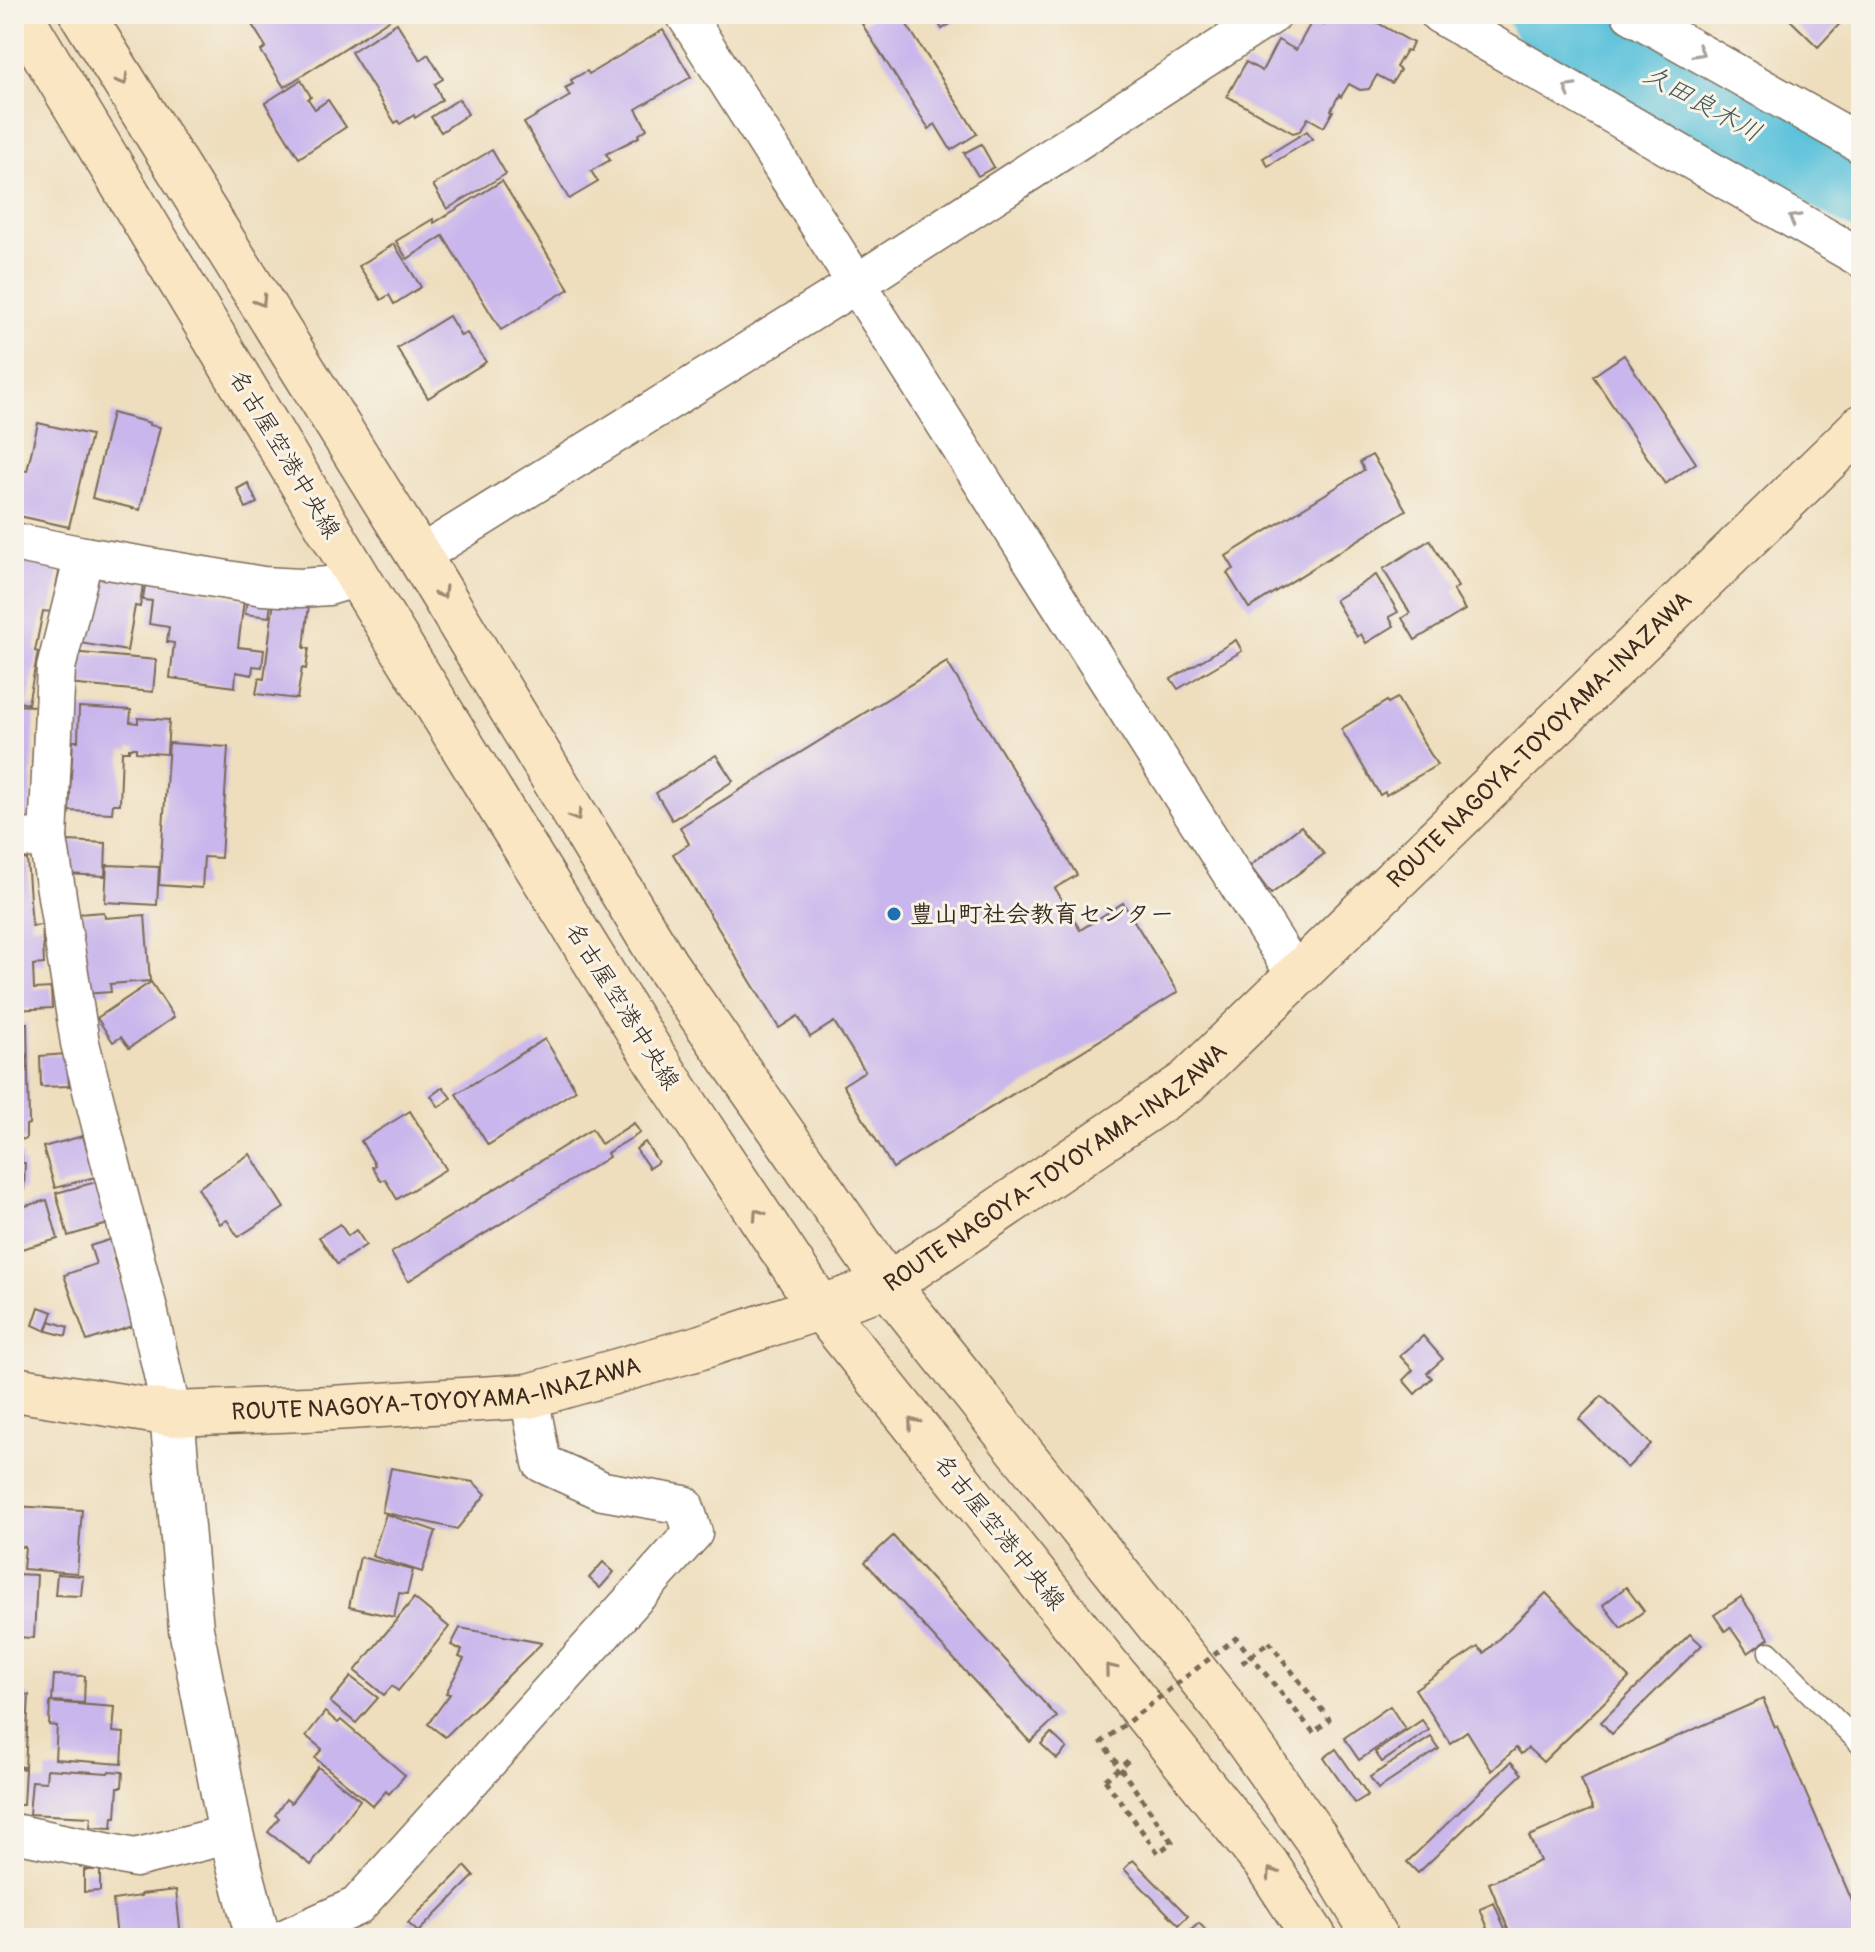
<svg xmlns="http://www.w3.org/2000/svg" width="1875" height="1952" viewBox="0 0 1875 1952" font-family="Pangolin,'Klee One',sans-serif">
<rect width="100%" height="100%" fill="#f7f3e8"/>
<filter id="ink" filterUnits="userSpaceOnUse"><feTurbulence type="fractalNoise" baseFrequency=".0125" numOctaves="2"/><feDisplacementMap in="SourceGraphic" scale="16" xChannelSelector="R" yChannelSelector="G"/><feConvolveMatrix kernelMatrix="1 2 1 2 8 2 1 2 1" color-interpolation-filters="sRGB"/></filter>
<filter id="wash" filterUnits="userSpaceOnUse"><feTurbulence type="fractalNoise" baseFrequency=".006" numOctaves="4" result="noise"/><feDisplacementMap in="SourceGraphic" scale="32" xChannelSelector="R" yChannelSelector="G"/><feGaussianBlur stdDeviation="1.8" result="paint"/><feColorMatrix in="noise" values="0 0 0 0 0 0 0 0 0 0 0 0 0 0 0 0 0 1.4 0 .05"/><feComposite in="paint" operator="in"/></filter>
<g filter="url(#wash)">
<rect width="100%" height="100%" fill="#eedebe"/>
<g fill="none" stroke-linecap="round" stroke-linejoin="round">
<!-- river -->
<polyline stroke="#5dc2db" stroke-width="74" points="1545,14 1861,192"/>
</g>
<g id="blocks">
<!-- building -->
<g fill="#c9b6ec">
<polygon points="266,14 398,14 284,87 261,51 266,47 251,23"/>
<polygon points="875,14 900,14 977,134 951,150 935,124 929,129 862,24 876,15"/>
<polygon points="941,14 966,14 942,29 935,17"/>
<polygon points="1331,14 1346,14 1358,21 1362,14 1413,43 1409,51 1406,50 1396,67 1400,70 1392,83 1377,75 1369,89 1360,90 1349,84 1341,97 1339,95 1331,110 1333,111 1324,127 1308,118 1300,131 1293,133 1227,96 1246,62 1262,71 1278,40 1296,50 1313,19 1324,25"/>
<polygon points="1784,14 1849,14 1818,47"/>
<polygon points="397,23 420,60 428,54 443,79 435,84 442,100 415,118 414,115 400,124 398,121 395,123 351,52"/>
<polygon points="663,30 691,77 636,109 647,129 638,135 639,137 606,154 610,160 591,171 598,182 569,199 524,123 570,96 565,88 573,84 571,80 587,71 589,74"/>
<polygon points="301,80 311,97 308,99 315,109 328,100 346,127 299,158 265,103"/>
<polygon points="459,99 468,114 441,132 431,117"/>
<polygon points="1307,131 1312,139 1268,166 1263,158"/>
<polygon points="14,135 20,136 16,182 14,181"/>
<polygon points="981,144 994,167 978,176 964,153"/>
<polygon points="492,150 506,174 447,209 433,185"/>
<polygon points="502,181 569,289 501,330 443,236 407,259 396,241 433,219 434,223"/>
<polygon points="394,244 421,287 394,304 389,295 381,300 359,266"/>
<polygon points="449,316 461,336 467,333 486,362 428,398 397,348"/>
<polygon points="1624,355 1696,463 1665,484 1593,376"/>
<polygon points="112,413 150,423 149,425 160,427 140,510 92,498"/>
<polygon points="38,423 91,435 69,527 19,516 14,530 14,515 22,487 20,487 24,470 27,471"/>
<polygon points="1372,455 1406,510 1249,608 1227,573 1234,569 1226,556 1364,470 1360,462"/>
<polygon points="248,483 257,503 246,508 237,489"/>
<polygon points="1430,540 1458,587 1453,590 1465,610 1415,640 1402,618 1410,613 1383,569"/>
<polygon points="14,558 60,568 51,612 43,611 35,651 38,652 28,704 14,701"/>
<polygon points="93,567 144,576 140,607 135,606 127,651 80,643"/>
<polygon points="1376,575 1398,612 1389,617 1394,626 1366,643 1361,634 1357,637 1335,600"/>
<polygon points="146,577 244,600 238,647 264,650 262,667 253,666 252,675 236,672 235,687 170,678 174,643 167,642 169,627 149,624 152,601 143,600"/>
<polygon points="248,594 272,598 269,617 245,614"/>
<polygon points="274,600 309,604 304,648 309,648 306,669 302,668 297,699 256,694 259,678 264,679"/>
<polygon points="1236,640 1242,651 1178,689 1171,679"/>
<polygon points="71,652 156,660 153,692 68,684"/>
<polygon points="947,662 1077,875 1055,888 1080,930 1123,903 1178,992 893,1168 843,1085 865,1071 834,1022 810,1037 798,1016 779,1028 673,854 689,844 680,827"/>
<polygon points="1397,698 1437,765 1386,795 1385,792 1380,795 1341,729 1387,701 1388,703"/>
<polygon points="14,705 35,706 30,825 14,825"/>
<polygon points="79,707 131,710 130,722 138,723 138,718 169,720 167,754 136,752 136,748 129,748 129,751 122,751 120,804 113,804 112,813 69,811 73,741 78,741"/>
<polygon points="169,743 228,747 221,858 204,857 202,888 159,885"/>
<polygon points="716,755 733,781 672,820 656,793"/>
<polygon points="1301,826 1324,854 1271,894 1250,866"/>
<polygon points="68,841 106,843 105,876 66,874"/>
<polygon points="27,859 32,926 42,925 44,964 33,965 34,989 51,988 52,1008 14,1010 14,860"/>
<polygon points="107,865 159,867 157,905 105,902"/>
<polygon points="104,912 105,918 145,915 150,981 110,984 111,992 83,994 77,914"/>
<polygon points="151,982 174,1017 129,1048 121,1037 113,1042 97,1018"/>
<polygon points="14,1023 27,1023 29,1124 26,1125 26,1139 14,1140"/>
<polygon points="545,1039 576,1090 488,1145 456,1094"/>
<polygon points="67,1054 69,1086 41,1087 40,1056"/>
<polygon points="443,1087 451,1098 439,1107 431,1096"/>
<polygon points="410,1111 446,1169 397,1199 385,1179 381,1181 372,1167 375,1165 361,1141"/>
<polygon points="634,1123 640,1133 607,1153 609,1157 408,1281 391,1253 592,1129 601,1144"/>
<polygon points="83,1136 95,1177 55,1188 43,1147"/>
<polygon points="645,1142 658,1162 649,1168 636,1149"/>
<polygon points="14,1152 17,1152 17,1156 22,1155 22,1163 25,1163 24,1190 14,1190"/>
<polygon points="250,1154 284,1208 238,1237 227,1220 220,1224 198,1188"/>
<polygon points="96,1182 108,1224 68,1236 56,1193"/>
<polygon points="47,1200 58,1239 21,1249 14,1223 14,1209"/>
<polygon points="340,1224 348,1236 356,1230 366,1245 337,1264 319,1237"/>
<polygon points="112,1239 117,1257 114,1259 136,1325 87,1341 64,1275 96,1264 90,1246"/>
<polygon points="39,1307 53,1312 46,1331 33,1325"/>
<polygon points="50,1321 68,1327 66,1336 47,1331"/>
<polygon points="1423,1336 1443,1359 1427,1373 1432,1378 1415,1394 1403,1380 1413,1370 1400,1356"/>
<polygon points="1602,1396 1651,1444 1627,1468 1579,1419"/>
<polygon points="391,1468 473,1482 486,1494 457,1529 382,1512"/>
<polygon points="14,1506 82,1510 77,1573 23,1569 25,1547 16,1546"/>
<polygon points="386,1514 436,1531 422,1572 372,1556"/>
<polygon points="893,1536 1057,1717 1030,1742 865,1562"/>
<polygon points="360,1557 413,1570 407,1594 399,1593 394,1617 349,1607"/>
<polygon points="603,1562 614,1572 600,1588 589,1578"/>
<polygon points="14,1574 37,1575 34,1638 14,1637"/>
<polygon points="57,1574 83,1576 81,1596 55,1595"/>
<polygon points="1626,1587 1644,1611 1621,1628 1603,1605"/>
<polygon points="1546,1593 1629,1678 1543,1762 1528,1748 1521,1754 1516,1748 1492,1771 1467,1731 1450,1743 1415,1689 1478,1647 1484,1653"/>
<polygon points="1741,1597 1769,1638 1748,1653 1730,1627 1725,1631 1714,1615"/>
<polygon points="414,1598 449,1627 398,1691 392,1686 384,1695 355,1671"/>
<polygon points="460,1628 542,1643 445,1737 428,1724 450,1694 446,1693 464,1659 459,1657 462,1650 451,1645"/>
<polygon points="1690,1634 1702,1645 1612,1734 1601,1722"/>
<polygon points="54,1675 85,1676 84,1703 52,1701"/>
<polygon points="351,1677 378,1698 356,1723 330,1702"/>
<polygon points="14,1694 29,1695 25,1767 14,1766"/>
<polygon points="1763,1699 1775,1727 1777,1726 1861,1922 1861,1938 1512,1938 1489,1883 1540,1861 1529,1836 1593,1809 1580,1779"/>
<polygon points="50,1702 115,1707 113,1732 124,1733 122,1764 55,1759 57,1726 49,1725"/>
<polygon points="1390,1706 1405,1729 1359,1760 1344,1738"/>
<polygon points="325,1712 338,1723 341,1720 405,1775 389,1794 386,1791 373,1806 315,1758 322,1749 306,1736"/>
<polygon points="1422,1720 1429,1730 1382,1762 1375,1752"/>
<polygon points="1051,1733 1067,1748 1057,1759 1041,1744"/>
<polygon points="1431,1737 1439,1749 1378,1789 1370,1777"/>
<polygon points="1336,1749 1368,1795 1355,1803 1324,1758"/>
<polygon points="1511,1762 1522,1774 1418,1873 1407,1862"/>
<polygon points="318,1767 360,1800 311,1865 268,1832 279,1818 275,1815 286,1799 291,1803"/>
<polygon points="14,1768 25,1769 23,1805 14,1805"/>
<polygon points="47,1769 108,1773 109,1771 123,1772 122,1787 118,1787 116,1817 113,1817 112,1828 90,1827 91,1817 29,1814 32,1781 46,1782"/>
<polygon points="1133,1860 1188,1916 1179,1925 1124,1869"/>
<polygon points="465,1866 474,1876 418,1932 408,1923"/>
<polygon points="84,1870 100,1870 100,1891 84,1892"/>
<polygon points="176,1890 181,1938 117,1938 113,1900 141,1896 141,1894"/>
<polygon points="1494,1903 1509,1938 1492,1938 1480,1909"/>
<polygon points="1199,1923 1213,1938 1197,1938 1190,1931"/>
</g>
</g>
</g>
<g filter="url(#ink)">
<use href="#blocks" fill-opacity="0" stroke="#7a6956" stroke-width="2"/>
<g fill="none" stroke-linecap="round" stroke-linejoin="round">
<defs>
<polyline id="service" points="1769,1652 1861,1745"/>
<g id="minor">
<polyline points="685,14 1296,975"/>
<polyline points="1439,14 1861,258"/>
<polyline points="1631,14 1861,144"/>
<polyline points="14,542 84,556 263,586 300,588 328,586 358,577"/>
<polyline points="84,556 56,668 48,839 80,1043 148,1309 172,1414"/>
<polyline points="419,556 856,284 1273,14"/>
<polyline points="14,838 48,839"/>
<polyline points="14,1833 135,1858 231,1834"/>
<polyline points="286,1938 357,1906 693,1533 684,1505 603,1491 542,1463 529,1396"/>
</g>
<polyline id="tertiary" points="172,1414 191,1629 231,1834 258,1938"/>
<g id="secondary">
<polyline points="20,14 358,577 656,1060 821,1308 1267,1865 1315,1938"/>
<polyline points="82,14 419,556 666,965 888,1285 1222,1705 1316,1838 1376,1938"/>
<path id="s1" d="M14 1389 172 1414 332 1408 529 1396 698 1348 888 1285 1186 1083 1861 427"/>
</g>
</defs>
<!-- service casing -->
<use href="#service" stroke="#7a6956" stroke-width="23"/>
<!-- minor casing -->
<use href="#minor" stroke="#7a6956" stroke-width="41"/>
<!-- tertiary casing -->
<use href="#tertiary" stroke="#7a6956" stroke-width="47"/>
<!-- secondary casing -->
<use href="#secondary" stroke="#7a6956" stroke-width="47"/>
<!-- path -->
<g stroke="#7a6956" stroke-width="5" stroke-dasharray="6 6" stroke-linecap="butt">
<polyline points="1242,1663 1269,1642"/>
<polyline points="1105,1780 1129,1760"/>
</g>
<!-- service -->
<use href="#service" stroke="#fff" stroke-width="20"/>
<!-- minor -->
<use href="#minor" stroke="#fff" stroke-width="38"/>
<!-- tertiary -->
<use href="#tertiary" stroke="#fff" stroke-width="44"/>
<!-- secondary -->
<use href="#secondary" stroke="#fbe6c4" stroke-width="44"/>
<!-- path-bridge -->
<polyline stroke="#7a6956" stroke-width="5" stroke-dasharray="6 6" stroke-linecap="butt" points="1105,1780 1158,1853 1172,1842 1102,1742 1236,1638 1314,1733 1329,1719 1269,1642"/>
</g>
<!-- one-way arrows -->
<defs><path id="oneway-chevron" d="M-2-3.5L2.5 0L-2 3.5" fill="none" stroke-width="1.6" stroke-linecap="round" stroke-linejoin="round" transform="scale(2)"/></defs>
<g stroke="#a79f9a">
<use href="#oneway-chevron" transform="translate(1699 52) rotate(29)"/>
<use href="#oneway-chevron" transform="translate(1569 89) rotate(-150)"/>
<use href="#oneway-chevron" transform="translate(1794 219) rotate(-150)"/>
</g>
<g stroke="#9b8871">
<use href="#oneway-chevron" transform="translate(123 80) rotate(58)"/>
<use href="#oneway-chevron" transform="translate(261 301) rotate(58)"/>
<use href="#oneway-chevron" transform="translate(442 593) rotate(59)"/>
<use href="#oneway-chevron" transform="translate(576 816) rotate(59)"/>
<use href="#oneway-chevron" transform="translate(758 1214) rotate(-124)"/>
<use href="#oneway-chevron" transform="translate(913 1423) rotate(-129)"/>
<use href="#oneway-chevron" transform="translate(1110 1669) rotate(-129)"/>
<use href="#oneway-chevron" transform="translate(1272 1873) rotate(-124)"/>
</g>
</g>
<!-- markers -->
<circle fill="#1f6fb2" stroke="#f7f3e8" stroke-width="3" cx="894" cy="914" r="8"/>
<g text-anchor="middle" stroke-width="6" stroke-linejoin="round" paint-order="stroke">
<!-- street labels -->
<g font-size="24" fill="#3b2a1e" stroke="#f7f3e8">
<text transform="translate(285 454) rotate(59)" y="8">名古屋空港中央線</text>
<text dy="8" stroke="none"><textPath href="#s1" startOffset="1746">ROUTE NAGOYA-TOYOYAMA-INAZAWA</textPath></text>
<text transform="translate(623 1006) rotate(58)" y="8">名古屋空港中央線</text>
<text dy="8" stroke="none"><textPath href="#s1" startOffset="1098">ROUTE NAGOYA-TOYOYAMA-INAZAWA</textPath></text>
<text dy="8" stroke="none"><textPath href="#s1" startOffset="426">ROUTE NAGOYA-TOYOYAMA-INAZAWA</textPath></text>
<text transform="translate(1000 1532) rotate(51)" y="8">名古屋空港中央線</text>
</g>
<!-- poi labels -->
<g font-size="24" font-weight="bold" fill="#3b2a1e" stroke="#f7f3e8" text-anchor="start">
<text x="910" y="922">豊山町社会教育センター</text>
</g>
<!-- water labels -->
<g font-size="26" font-style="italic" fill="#455857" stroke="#f7f3e8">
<text transform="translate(1703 103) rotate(29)" y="9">久田良木川</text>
</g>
</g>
<!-- margin -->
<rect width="1875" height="1952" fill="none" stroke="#f7f3e8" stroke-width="48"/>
</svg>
